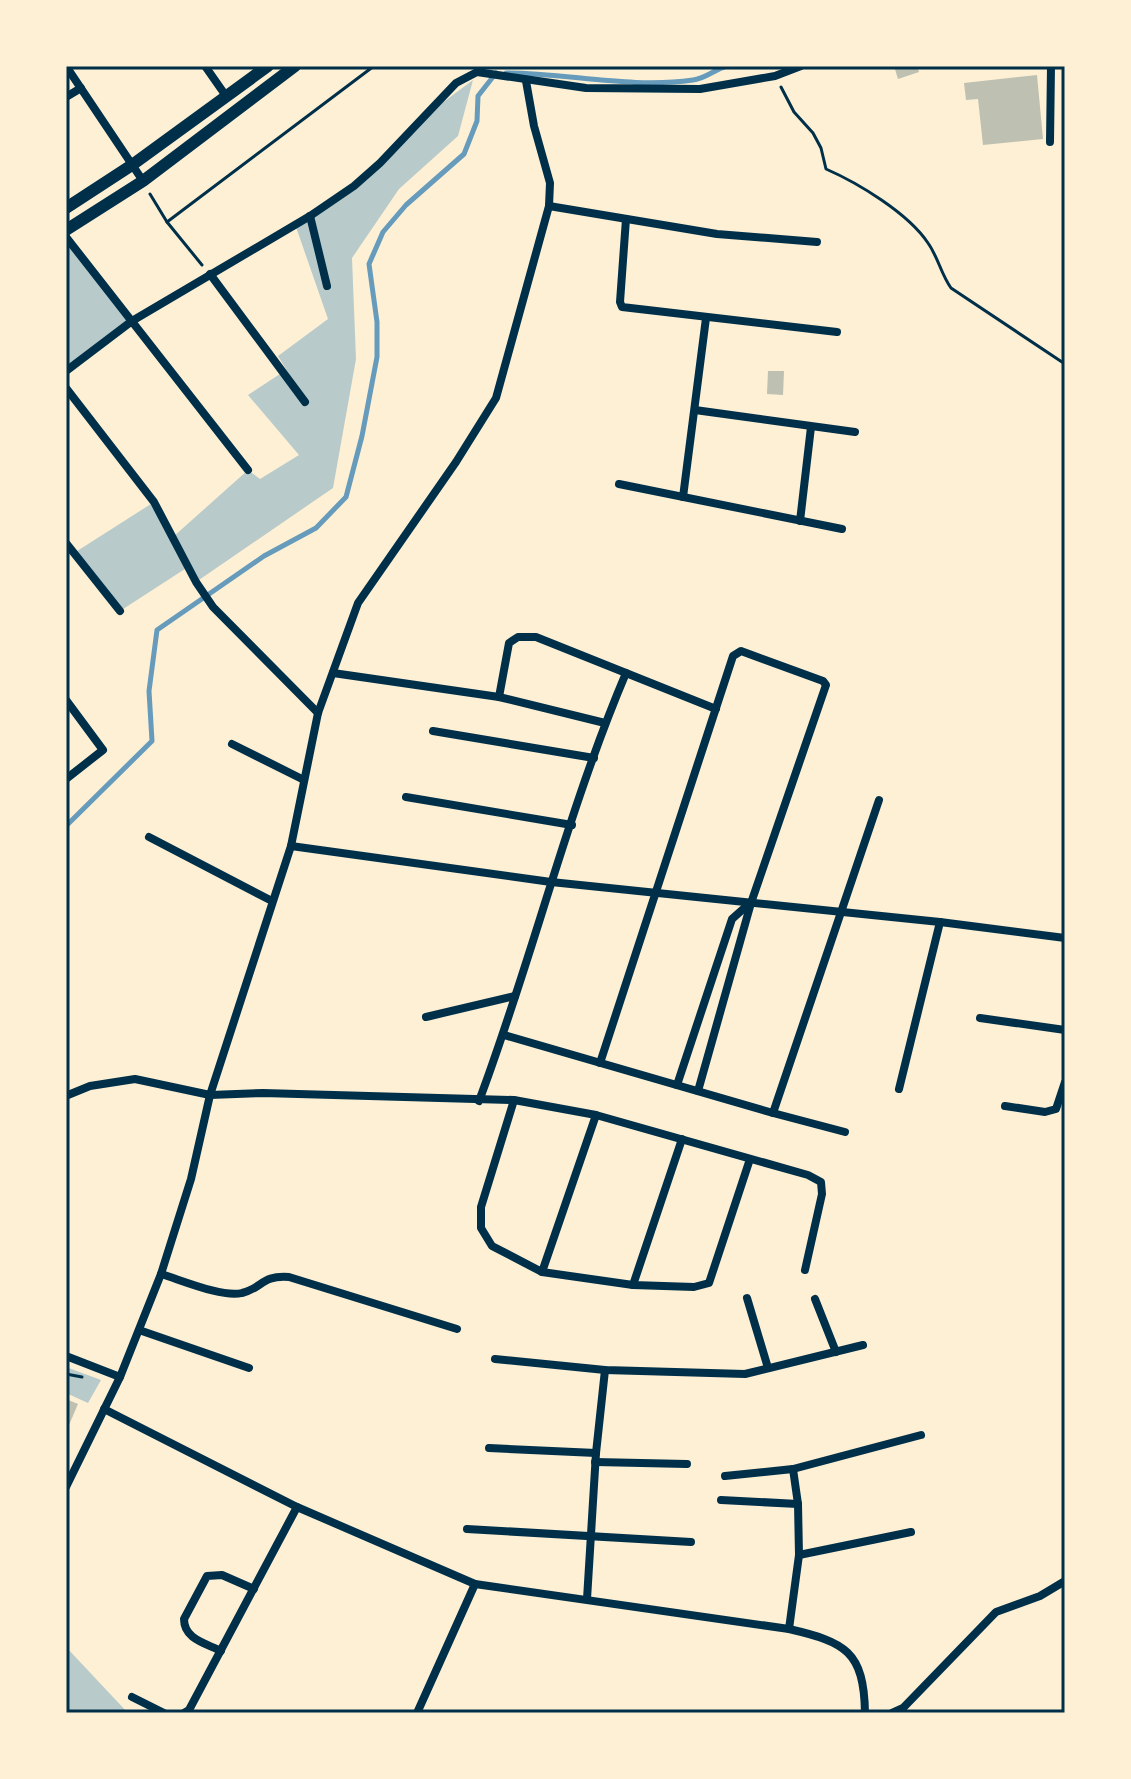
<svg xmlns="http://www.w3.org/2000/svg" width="1131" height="1779" viewBox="0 0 1131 1779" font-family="'Titillium Web',sans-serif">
<rect width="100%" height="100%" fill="#fdf0d5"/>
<!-- green -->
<g fill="#b9caca">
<polygon points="473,80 458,136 399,189 352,258 356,359 333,488 196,582 188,567 120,611 74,553 154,502 173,537 248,470 260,479 299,455 248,395 283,372 300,392 278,356 328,319 296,227 354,186 418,121"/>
<polygon points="66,237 132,321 66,369"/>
<polygon points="66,1367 101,1380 88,1403 66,1393"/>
<polygon points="66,1647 128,1713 66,1713"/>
</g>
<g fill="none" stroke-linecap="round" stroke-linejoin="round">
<!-- stream -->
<g stroke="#669bbc" stroke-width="5">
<path d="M506 73C568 73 630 89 693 80 705 79 715 69 727 66"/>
<polyline points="66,826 152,741 149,691 157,630 264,556 316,528 346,497 362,436 377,357 377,322 369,264 383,232 406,205 464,154 477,121 478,96 496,73"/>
</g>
</g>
<!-- building -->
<g fill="#bec0b2">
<polygon points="894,66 917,66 919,72 898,79"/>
<polygon points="1037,75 1043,139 983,145 978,99 966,100 964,83"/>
<polygon points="768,371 784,371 783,395 767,394"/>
<polygon points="66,1399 78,1404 66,1432"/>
</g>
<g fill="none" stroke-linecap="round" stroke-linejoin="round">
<!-- path -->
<g stroke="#003049" stroke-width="3">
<path d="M781 87 794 112 813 133 821 148 826 169C858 183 908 213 928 243 938 257 941 274 951 288L1065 364"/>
<polyline points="150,194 167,222 202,265"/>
<polyline points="167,222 374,66"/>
<polyline points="66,1374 82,1377"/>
</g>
<!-- minor -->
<g stroke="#003049" stroke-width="8">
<polyline points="66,66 143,181"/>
<polyline points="205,66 226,96"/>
<polyline points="66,97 81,88"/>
<polyline points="1050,142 1051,66"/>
<polyline points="549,206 717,234 817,242"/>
<polyline points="310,216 327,286"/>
<polyline points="626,219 620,302 622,307 837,332"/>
<polyline points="66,237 248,470"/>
<polyline points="210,274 305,402"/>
<polyline points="66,371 132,321 310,216 354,186 380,163 456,83 477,72 586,88 700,89 775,76 801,66"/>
<polyline points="66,388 154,502 196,582 213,607 318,713"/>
<polyline points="695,410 855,432"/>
<polyline points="619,484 842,529"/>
<polyline points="683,497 706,318"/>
<polyline points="800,521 811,427"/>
<polyline points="66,543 120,611"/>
<polyline points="333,673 499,697 605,723"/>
<polyline points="499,697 509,643 518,637 536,637 716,709"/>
<polyline points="66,700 103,750 66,779"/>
<polyline points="433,731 594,758"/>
<polyline points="232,744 304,780"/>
<polyline points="406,797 572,825"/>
<polyline points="149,837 272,901"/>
<polyline points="291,846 551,882 940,922 1065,938"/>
<polyline points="426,1017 515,996"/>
<polyline points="980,1018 1065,1030"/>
<polyline points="504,1035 773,1113 845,1132"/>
<polyline points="600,1063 733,656 741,651 823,681 826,685 751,903 698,1091"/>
<polyline points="677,1085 732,919 750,903"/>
<polyline points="899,1089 940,922"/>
<polyline points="68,1095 90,1086 135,1079 210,1095 263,1093 514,1100 596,1115 808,1175 821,1182 822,1194 805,1270"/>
<polyline points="514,1100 481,1207 481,1228 492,1246 542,1272 633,1285 694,1287 709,1283 750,1159"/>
<path d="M479 1101C532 960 567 812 626 673"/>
<polyline points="1005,1106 1045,1112 1056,1109 1065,1082"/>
<polyline points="773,1113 879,800"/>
<polyline points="542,1272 596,1115"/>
<path d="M161 1274C181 1280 223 1298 242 1293 263 1288 261 1275 289 1277L457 1329"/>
<polyline points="633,1285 682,1139"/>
<polyline points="747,1298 768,1368"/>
<polyline points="815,1299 836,1352"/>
<polyline points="139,1330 249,1368"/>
<polyline points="66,1356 120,1377"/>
<polyline points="495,1359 605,1370 745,1374 863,1345"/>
<path d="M104 1409 297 1507 475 1584 789 1629C845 1642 864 1651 865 1713"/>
<polyline points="489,1448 596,1453"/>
<polyline points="595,1462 687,1464"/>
<polyline points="725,1476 793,1469 921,1435"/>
<polyline points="66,1487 120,1377 161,1274 191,1179 210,1095 291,846 318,713 358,603 456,462 496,398 549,206 550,183 534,126 526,81"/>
<polyline points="721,1500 798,1504"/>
<polyline points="467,1529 691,1542"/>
<polyline points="799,1555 911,1532"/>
<polyline points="587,1599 596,1453 605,1370"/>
<polyline points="789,1629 799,1555 798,1504 793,1469"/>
<path d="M221 1651C205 1643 184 1639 184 1619L207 1576 222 1575 254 1589"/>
<polyline points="132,1697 164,1713"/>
<polyline points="184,1713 189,1710 297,1507"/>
<polyline points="417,1713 475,1584"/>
<polyline points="892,1713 903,1708 996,1612 1040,1596 1065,1581"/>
</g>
<!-- secondary -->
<g stroke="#003049" stroke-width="12">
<polyline points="66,208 132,165 268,66"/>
<polyline points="66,230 143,181 295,66"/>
</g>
</g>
<!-- border -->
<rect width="1131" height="1779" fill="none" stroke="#fdf0d5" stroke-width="136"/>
<rect x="68" y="68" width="995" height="1643" fill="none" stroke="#003049" stroke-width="3"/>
</svg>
